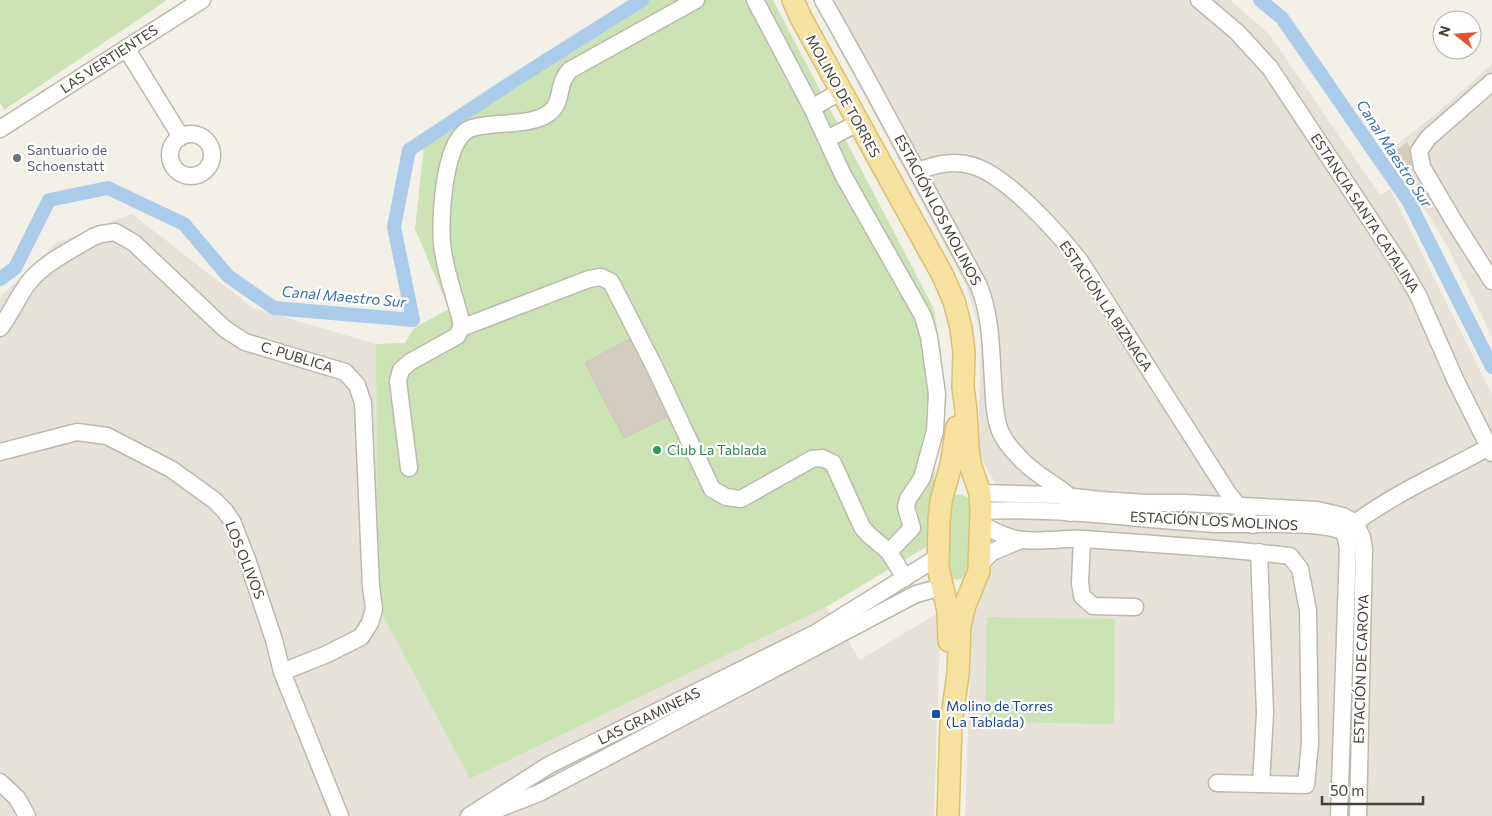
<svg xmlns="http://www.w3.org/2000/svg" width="1492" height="816" viewBox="0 0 1492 816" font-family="Commissioner,sans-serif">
<rect width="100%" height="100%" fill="#f3f0e8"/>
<!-- residential -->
<g fill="#e6e2d7">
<polygon points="813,0 1230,0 1269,34 1380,195 1390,189 1492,395 1492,816 965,816 972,612 988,581 992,567 1002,551 1001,493 978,453 981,334 966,285"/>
<polygon points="1492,64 1492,337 1448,247 1389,151 1437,113"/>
<polygon points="132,214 253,308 376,344 377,605 470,779 826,607 860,660 941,611 934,816 0,816 0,297 56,243"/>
</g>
<!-- green -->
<g fill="#cce4b5">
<polygon points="0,0 167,0 4,110 0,103"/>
<polygon points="645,0 773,0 934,309 941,355 931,544 826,607 470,779 377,605 376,344 405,343 414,328 449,309 415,229 424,146 569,48"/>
<path d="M955 495C963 494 968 496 972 504L970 568C966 578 958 584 948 576L946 504 951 497Z"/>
<polygon points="987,617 1115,619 1114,724 985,722"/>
</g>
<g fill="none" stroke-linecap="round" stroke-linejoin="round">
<!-- canal -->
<g stroke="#aaccea" stroke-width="14">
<polyline points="1260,0 1282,18 1409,202 1492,367"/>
<polyline points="0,279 15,268 49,200 108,188 184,224 228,276 274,308 413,320 394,227 409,150 512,82 642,0"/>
</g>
</g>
<!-- building -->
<g fill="#d3ccbf" stroke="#cec5b2">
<polygon points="1407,143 1416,161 1404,168 1395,152"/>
<polygon points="635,336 673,414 624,438 585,363"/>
</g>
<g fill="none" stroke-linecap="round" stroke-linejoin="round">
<defs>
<g id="minor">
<polyline points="755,0 812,108 843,175 923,316 929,337 937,394 935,431 922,478 908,499 906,507 912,528 889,552"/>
<path d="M823 0 866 77 979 286C991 316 991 349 993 381 994 397 994 415 1000 431 1004 440 1011 449 1018 456 1032 473 1053 482 1069 496L1070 513"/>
<polyline points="1199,0 1237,32 1270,68 1401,266 1418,295 1455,379 1492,453"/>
<polyline points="126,48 181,137"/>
<polyline points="1492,82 1428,138 1419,151 1422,167 1455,223 1492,281"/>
<polyline points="812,108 841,91"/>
<polyline points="0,129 202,0"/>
<circle cx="191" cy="155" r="21"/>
<polyline points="827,139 858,123"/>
<path d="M917 171C935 165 951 160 970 165 1005 173 1058 233 1080 261L1228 493 1253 525"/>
<path d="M0 328C11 314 18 296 29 282 45 262 72 250 93 237L101 234 115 232 134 243 225 329 245 342 345 372 357 385 363 403 371 587 374 609 370 623 361 637 325 655 282 672"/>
<polyline points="461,328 589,279 601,277 611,282 654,366 712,489 726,497 741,499 812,459 822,458 833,463 862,527 868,534 889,552 905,578"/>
<polyline points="0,452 77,432 107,436 171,469 214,500 225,511 232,521 248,562 274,640 282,672 340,816"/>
<path d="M409 468 398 381 401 370 410 362 457 336 461 328V321C455 297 444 268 442 244 440 219 443 136 472 128 494 121 530 127 549 113 564 102 556 84 570 70L696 0"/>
<polyline points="980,493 1055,495 1101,500 1146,503 1185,503 1317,510 1343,516 1355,523 1362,537 1364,549 1358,816"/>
<path d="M981 511C1061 507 1140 520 1220 524 1248 525 1322 520 1344 532"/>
<path d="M981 524C993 531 1009 539 1023 540 1043 542 1064 538 1084 539 1153 544 1222 548 1290 556L1300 569 1308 610 1310 743 1306 785 1217 783"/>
<path d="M1347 529C1390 495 1442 473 1489 447"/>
<polyline points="1082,539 1080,583 1082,596 1093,606 1135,607"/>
<polyline points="1259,552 1265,713 1261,784"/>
<polyline points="979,565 992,552 1021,540"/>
<polyline points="0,782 17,798 27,816"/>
<polyline points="488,813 539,793 916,594 942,587"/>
<polyline points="469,816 549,765 814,634 938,557"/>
<polyline points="1339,816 1348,547 1344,532"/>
</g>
<g id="major">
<polyline points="793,0 801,18 942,274 954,301 961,328 964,352 963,387 966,411 968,448 970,464 980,493 981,511 979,571 965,605 960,626 958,674 951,724 948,816"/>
<polyline points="949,641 948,611 938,567 939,522 941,501 951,465 957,427"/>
</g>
</defs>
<!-- minor casing -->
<use href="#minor" stroke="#bdb8ac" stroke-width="19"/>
<!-- major casing -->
<use href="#major" stroke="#dac06f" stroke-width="24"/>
<!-- minor -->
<use href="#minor" stroke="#fff" stroke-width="16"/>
<!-- major -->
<use href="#major" stroke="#f6e29e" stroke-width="21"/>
</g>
<!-- markers -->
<circle fill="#6b7280" stroke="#fff" stroke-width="2" cx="17" cy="158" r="5"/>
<circle fill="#2e9e5b" stroke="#fff" stroke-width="2" cx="657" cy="450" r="5"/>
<rect fill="#1a4fb4" stroke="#fff" stroke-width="2" x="931" y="709" width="10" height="10" rx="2.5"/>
<g text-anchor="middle" stroke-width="4.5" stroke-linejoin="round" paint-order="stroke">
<!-- street labels -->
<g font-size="14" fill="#464137" stroke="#fff">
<text transform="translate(109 59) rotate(-33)" y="5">LAS VERTIENTES</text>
<text transform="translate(843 96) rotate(61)" y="5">MOLINO DE TORRES</text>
<text transform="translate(938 210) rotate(62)" y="5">ESTACIÓN LOS MOLINOS</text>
<text transform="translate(1365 213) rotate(57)" y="5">ESTANCIA SANTA CATALINA</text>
<text transform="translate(1106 306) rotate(56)" y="5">ESTACIÓN LA BIZNAGA</text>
<text transform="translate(297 357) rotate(17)" y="5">C. PUBLICA</text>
<text transform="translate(1214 521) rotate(3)" y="5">ESTACIÓN LOS MOLINOS</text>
<text transform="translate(245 560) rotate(68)" y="5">LOS OLIVOS</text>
<text transform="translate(1361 669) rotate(-88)" y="5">ESTACIÓN DE CAROYA</text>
<text transform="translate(649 716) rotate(-26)" y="5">LAS GRAMINEAS</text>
</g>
<!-- worship labels -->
<g font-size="14" fill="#5b616d" stroke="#fff" text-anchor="start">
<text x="27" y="155">Santuario de<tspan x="27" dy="16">Schoenstatt</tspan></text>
</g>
<!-- leisure labels -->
<g font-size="14" fill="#27864d" stroke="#fff" text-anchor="start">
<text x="667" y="455">Club La Tablada</text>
</g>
<!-- transit labels -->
<g font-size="14" fill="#164399" stroke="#fff" text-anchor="start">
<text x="946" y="711">Molino de Torres<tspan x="946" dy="16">(La Tablada)</tspan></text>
</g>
<!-- water labels -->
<g font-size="15" font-style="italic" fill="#3973a9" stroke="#fff">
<text transform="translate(1394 154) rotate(57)" y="5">Canal Maestro Sur</text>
<text transform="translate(344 297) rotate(5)" y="5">Canal Maestro Sur</text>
</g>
</g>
<!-- north arrow -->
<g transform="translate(1457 35) rotate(287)"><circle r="24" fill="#ffffff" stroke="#b5b3af"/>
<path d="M0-4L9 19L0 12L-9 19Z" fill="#e8512a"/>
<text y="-8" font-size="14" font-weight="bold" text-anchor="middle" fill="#464137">N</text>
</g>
<!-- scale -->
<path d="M1322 796v8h101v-8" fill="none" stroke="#464137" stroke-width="2.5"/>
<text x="1330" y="796" font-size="15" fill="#464137" stroke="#ffffff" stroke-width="4" paint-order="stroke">50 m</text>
</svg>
